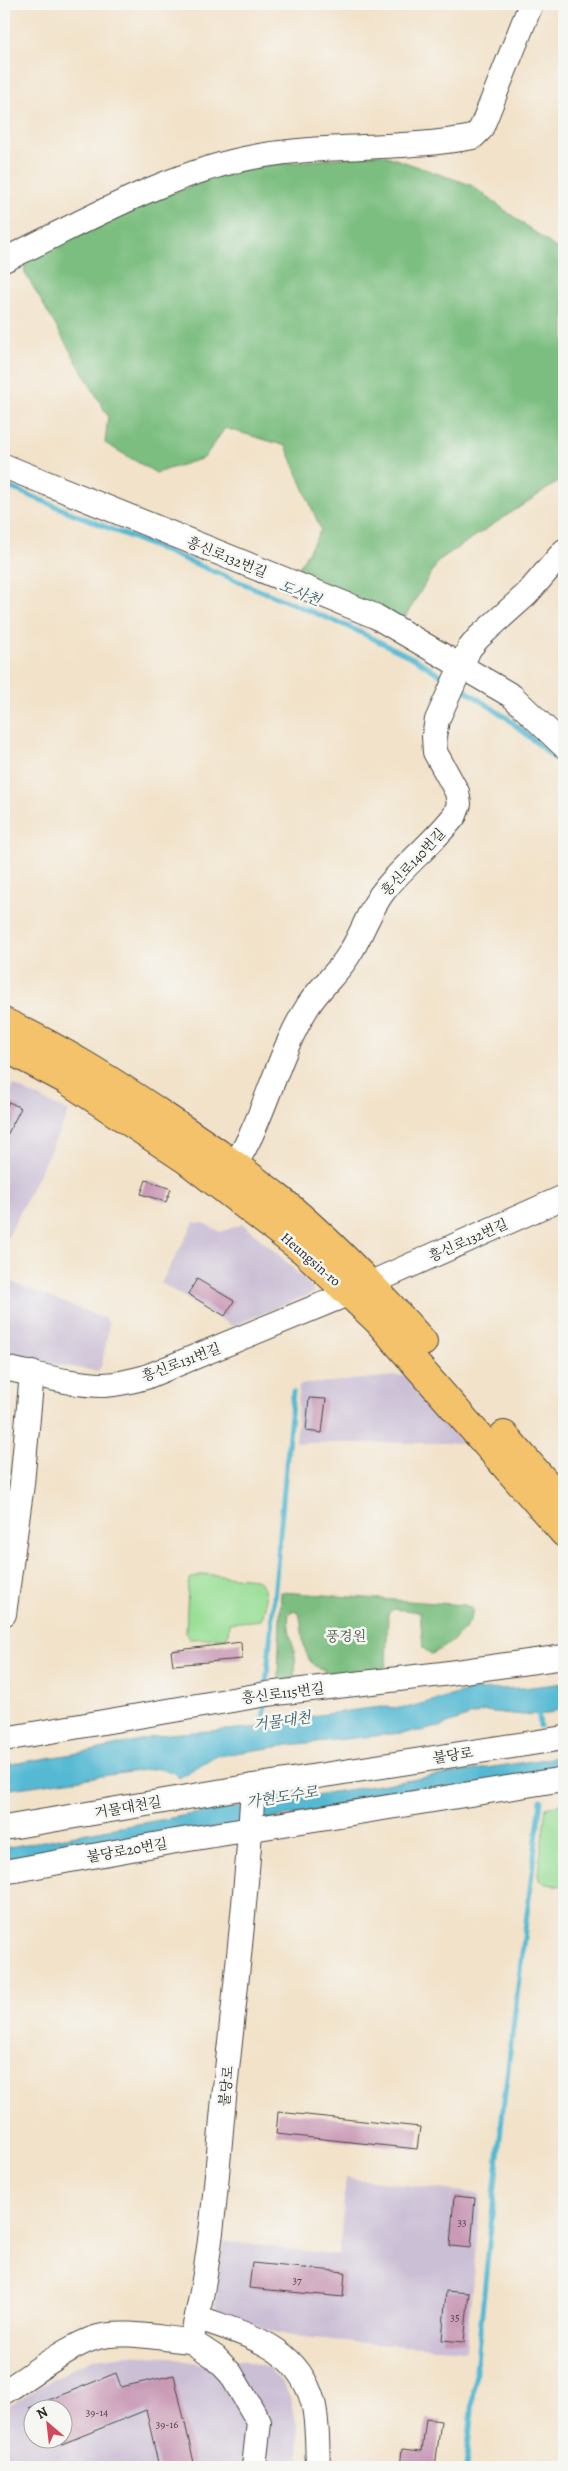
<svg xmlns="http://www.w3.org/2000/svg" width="568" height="2471" viewBox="0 0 568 2471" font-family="Alegreya,'Noto Serif KR',serif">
<rect width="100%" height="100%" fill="#f6f6f2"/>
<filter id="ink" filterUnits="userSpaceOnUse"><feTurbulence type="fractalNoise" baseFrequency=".02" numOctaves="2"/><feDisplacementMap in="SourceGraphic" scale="10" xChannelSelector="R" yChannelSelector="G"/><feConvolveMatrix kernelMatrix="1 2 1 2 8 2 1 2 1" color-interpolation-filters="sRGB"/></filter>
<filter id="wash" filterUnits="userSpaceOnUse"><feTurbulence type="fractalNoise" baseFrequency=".0096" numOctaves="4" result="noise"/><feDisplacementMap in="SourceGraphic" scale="20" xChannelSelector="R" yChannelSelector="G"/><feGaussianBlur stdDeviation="1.12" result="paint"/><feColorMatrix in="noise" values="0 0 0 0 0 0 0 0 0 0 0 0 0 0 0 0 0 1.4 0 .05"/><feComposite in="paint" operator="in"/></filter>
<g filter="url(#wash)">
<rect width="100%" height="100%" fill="#f2e2c9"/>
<!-- industrial -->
<g fill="#cbbfd5" fill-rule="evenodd">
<polygon points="13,1085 69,1112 5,1243 4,1100"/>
<polygon points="194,1222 204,1223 220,1232 243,1224 281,1257 313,1288 313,1293 232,1326 161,1283"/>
<polygon points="4,1279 106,1319 109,1324 107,1338 102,1365 98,1371 4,1357"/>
<polygon points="405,1375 410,1378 430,1400 462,1443 296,1443 299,1385"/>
<polygon points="346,2178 481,2194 466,2350 375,2344 292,2336 274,2332 219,2310 216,2304 223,2241 339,2255"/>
<path d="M126 2355 166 2357 202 2364 242 2360 269 2368 284 2385 292 2402 298 2430 300 2467H4V2408L75 2367 94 2359ZM32 2408H62V2438H32Z"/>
</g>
<!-- green -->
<g fill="#9adf97" stroke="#628561">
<path d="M202 1574 256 1579C268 1587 267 1608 261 1620L229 1623 228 1635 226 1638 189 1639 186 1633 188 1584 190 1579Z"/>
<polygon points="564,1803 564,1886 546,1884 539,1880 538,1874 546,1808"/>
</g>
<!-- forest -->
<g fill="#7bbe80" stroke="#537456">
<polygon points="381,154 471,185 564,254 564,478 439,560 400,626 289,584 321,530 286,446 225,428 204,458 156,473 105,443 108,416 25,273 24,249 238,168"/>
<path d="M281 1592 465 1605 472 1608C476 1625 446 1649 431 1654L423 1648 420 1612 393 1609 388 1614 386 1666C372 1682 319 1679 309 1659 301 1645 303 1628 299 1613L295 1611 289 1613C285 1639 304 1656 291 1683L280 1682 278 1674Z"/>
</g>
<!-- water -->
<g fill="#54b9d3" stroke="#40727f">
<polygon points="564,1683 564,1707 548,1714 523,1715 484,1711 439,1727 420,1731 289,1745 215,1756 179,1778 174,1773 159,1768 4,1790 4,1765 91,1751 167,1734 280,1726 311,1716 379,1707 406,1708 472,1690 523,1688"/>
<polygon points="564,1756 564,1770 4,1863 4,1848 187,1815"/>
</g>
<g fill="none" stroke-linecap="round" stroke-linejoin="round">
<!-- stream -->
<g stroke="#54b9d3" stroke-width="5">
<polyline points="4,485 349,627 415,659 449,680"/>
<polyline points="459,686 507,718 564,766"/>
<polyline points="266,1685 293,1392"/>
<polyline points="538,1709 540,1726"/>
<polyline points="262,1734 265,1704"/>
<polyline points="466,2467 503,2109 541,1800"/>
</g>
</g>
<g id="blocks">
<!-- building -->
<g fill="#c99ab6">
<polygon points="9,1102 21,1108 4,1141 4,1112"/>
<polygon points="146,1180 171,1189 166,1202 141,1194"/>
<polygon points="197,1279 234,1301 225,1316 188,1294"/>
<polygon points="309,1398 326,1399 322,1433 306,1431"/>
<polygon points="241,1642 242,1659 173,1665 171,1651"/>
<polygon points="278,2112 420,2127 417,2149 276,2134"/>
<polygon points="454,2196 475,2198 471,2248 450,2246"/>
<polygon points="252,2263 345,2272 343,2297 249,2288"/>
<polygon points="446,2291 469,2293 464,2342 442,2340"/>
<polygon points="116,2373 121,2387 174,2375 195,2467 159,2467 146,2410 62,2444 62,2408 29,2408"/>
<polygon points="426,2419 441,2421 435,2467 400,2467 402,2449 422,2451"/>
</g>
</g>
</g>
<g filter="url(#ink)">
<use href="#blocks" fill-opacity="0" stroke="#494643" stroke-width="1"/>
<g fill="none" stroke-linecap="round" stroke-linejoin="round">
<defs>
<g id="minor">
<path d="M4 260C86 221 168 172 259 156 328 144 404 150 473 137L481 129 531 4"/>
<polyline points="4,466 375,616 512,696 564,746"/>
<path d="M224 1180C264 1129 273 1061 308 1006 319 988 337 974 348 956 363 934 369 908 387 887 408 862 435 841 455 815L459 804 457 792 435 752 434 736 437 720 469 649 478 638 527 594 564 551"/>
<polyline points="371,1283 564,1197"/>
<path d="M4 1368C35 1374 73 1385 104 1385 119 1384 132 1381 146 1377L350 1293"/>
<polyline points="4,1614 22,1484 32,1373"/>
<polyline points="4,1739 267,1694 442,1674 564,1657"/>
<polyline points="4,1828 253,1786 564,1738"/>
<polyline points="4,1872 170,1842 564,1779"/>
<path d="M197 2317C247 2336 296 2344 313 2402 318 2422 317 2446 318 2467"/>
<polyline points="191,2341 215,2357 231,2374 259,2422 254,2467"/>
<path d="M4 2392C30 2376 69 2345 98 2337 123 2330 164 2339 191 2341 212 2262 216 2179 224 2098 235 1994 247 1890 253 1786"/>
</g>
<g id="major">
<path d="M4 1022C60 1048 112 1081 164 1116 204 1143 244 1170 281 1200 333 1243 379 1292 423 1342"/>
<polyline points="4,1047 68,1081 185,1159 304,1251 378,1321 564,1533"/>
<polyline points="504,1435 564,1503"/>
</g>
</defs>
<!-- minor casing -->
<use href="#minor" stroke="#494643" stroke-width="26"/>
<!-- major casing -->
<use href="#major" stroke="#494643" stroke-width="30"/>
<!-- minor -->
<use href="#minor" stroke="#fff" stroke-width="24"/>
<!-- major -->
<use href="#major" stroke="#f3c26a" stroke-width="28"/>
</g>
</g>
<g text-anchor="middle" stroke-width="5" stroke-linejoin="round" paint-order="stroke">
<!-- number labels -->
<g font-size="11" fill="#52474e">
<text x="462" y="2226">33</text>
<text x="297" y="2284">37</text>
<text x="455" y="2321">35</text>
<text x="97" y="2416">39-14</text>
<text x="167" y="2428">39-16</text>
</g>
<!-- street labels -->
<g font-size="14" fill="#2b2b2b" stroke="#f6f6f2">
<text transform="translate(227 557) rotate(22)" y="5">흥신로132번길</text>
<text transform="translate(413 862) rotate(-47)" y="5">흥신로140번길</text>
<text transform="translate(468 1240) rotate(-24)" y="5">흥신로132번길</text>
<text transform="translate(311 1259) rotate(41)" y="5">Heungsin-ro</text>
<text transform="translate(181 1362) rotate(-21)" y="5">흥신로131번길</text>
<text transform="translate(283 1693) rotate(-7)" y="5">흥신로115번길</text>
<text transform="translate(453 1755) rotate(-9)" y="5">불당로</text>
<text transform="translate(128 1807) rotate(-10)" y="5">거물대천길</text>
<text transform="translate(127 1850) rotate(-10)" y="5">불당로20번길</text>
<text transform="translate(226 2086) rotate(-84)" y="5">불당로</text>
</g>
<!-- park labels -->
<g font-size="14" fill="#475846" stroke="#f6f6f2">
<text x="346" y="1641">풍경원</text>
</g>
<!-- water labels -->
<g font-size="15" font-style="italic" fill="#395d66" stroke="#f6f6f2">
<text transform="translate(300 593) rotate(22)" y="5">도사천</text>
<text transform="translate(282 1721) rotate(-8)" y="5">거물대천</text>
<text transform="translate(282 1797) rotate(-9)" y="5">가현도수로</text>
</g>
</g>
<!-- margin -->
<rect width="568" height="2471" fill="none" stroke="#f6f6f2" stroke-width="20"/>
<!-- north arrow -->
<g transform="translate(48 2424) rotate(332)"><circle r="24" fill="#f6f6f2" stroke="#a5a5a2"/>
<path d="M0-4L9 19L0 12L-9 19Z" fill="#d1495b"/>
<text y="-8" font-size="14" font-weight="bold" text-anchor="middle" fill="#2b2b2b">N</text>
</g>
</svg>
